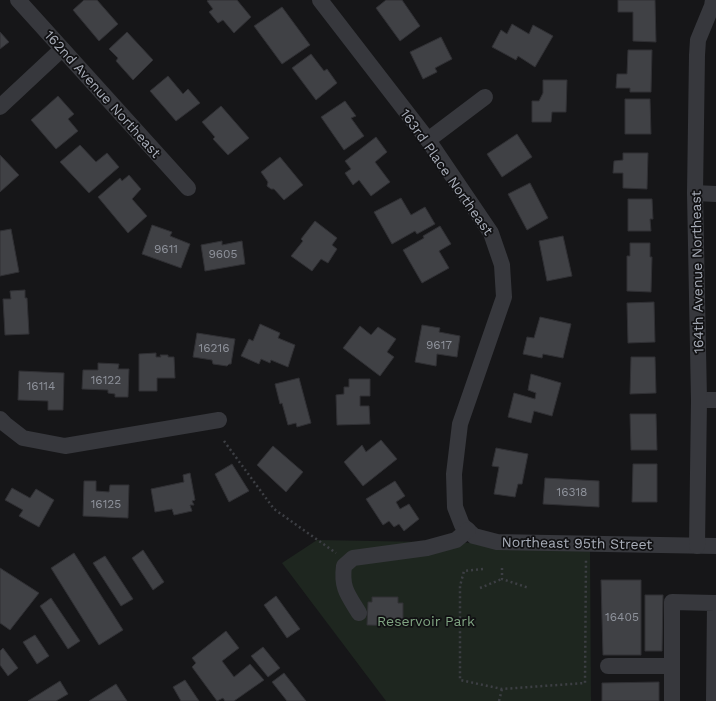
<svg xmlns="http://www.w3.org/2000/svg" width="716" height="701" viewBox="0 0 716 701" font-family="'Work Sans',sans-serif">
<rect width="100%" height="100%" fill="#161618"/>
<!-- green -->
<polygon fill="#1e261f" points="317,540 590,545 591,701 386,701 282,563"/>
<!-- building -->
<g fill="#404145" stroke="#303034">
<polygon points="84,0 97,0 118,24 99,41 73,10"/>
<polygon points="209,0 237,0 251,17 234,33 223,20 218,23 209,12 213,9 207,1"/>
<polygon points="386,0 402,0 420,26 400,41 376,8"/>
<polygon points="618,0 655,0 656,42 633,41 633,12 618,12"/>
<polygon points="282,7 310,45 282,64 254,26"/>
<polygon points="512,24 529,34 533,25 553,36 535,67 518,56 516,60 492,47 501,30 507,34"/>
<polygon points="0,32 9,42 0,49"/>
<polygon points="127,32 153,60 133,80 116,61 118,58 109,49"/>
<polygon points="441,37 452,59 435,68 437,72 423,79 410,52"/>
<polygon points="628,50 652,50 651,92 630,92 630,88 616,88 617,74 627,74"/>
<polygon points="311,54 324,71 327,69 337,83 316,100 292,68"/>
<polygon points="168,76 183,94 188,89 200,103 176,121 150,91"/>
<polygon points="543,80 567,80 566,112 552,112 551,122 532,122 532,101 539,101 543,93"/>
<polygon points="58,96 74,114 68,119 78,131 56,149 31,120"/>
<polygon points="625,99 650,99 651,134 625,134"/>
<polygon points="345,101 356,116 351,118 364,136 344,150 321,117"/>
<polygon points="221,106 249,138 228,155 213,139 215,137 202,122"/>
<polygon points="517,134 532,157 502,177 487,154"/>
<polygon points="376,137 387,152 375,162 390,182 371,196 359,180 353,185 345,173 351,169 345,161"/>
<polygon points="80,145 96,162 107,153 119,167 89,193 60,162"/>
<polygon points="623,153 648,153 647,189 623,188 623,173 613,173 614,161 623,160"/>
<polygon points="0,155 19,175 0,192"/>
<polygon points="280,157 303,185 284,200 274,189 271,189 267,186 268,182 261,172"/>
<polygon points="129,175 141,189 132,199 147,216 128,233 98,197 120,178 122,181"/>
<polygon points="530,183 548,218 527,230 508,194"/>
<polygon points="401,198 411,215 425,207 435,224 417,234 415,231 392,244 374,212"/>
<polygon points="628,199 652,199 653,219 650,219 651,231 628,231"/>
<polygon points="315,221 337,238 332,245 337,249 328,263 321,259 312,271 291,256 303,241 301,239"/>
<polygon points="152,225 172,232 170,236 190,244 181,268 142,254"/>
<polygon points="440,226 451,244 439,251 449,268 422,283 403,250 424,238 423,236"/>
<polygon points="11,229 19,272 0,276 0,231"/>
<polygon points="563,236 572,276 547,281 539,241"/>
<polygon points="222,241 222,245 242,241 245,264 205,271 201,245"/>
<polygon points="630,243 650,243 650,257 652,257 651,292 627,291 627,256 630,256"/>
<polygon points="25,290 25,298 27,298 29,334 5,335 3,299 11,299 10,291"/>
<polygon points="654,302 655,342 628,343 627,303"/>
<polygon points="540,317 571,324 563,358 543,354 542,358 523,354 527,337 534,338"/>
<polygon points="260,324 280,333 278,338 295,345 288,367 271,360 270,363 261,359 259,364 241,356 249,339 253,341"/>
<polygon points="422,325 440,328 439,332 460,336 457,357 437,354 436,366 415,362"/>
<polygon points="360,326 371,335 378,327 396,339 387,352 394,357 380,376 343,348"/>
<polygon points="197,333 235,339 231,364 229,364 227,366 213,364 212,360 193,357"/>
<polygon points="156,353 156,357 161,357 160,355 168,355 168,357 174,357 175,378 157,378 157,391 139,391 139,354"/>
<polygon points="631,357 655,357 656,393 630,394"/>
<polygon points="98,363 119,364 118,369 129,369 128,397 115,397 115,394 108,393 108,390 82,389 83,370 98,370"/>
<polygon points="19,371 64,373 63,410 48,410 48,401 18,400"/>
<polygon points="531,374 561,383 552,416 534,411 531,423 508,417 514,393 535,399 536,393 528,390"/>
<polygon points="299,378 311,423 297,427 296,423 288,425 282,403 280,404 275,384"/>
<polygon points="349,379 370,379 370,396 360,396 360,406 369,406 370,424 337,425 336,395 344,394 344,387 349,387"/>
<polygon points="630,414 656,414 657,450 631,450"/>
<polygon points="381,440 397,459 363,486 344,462 362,445 366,452"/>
<polygon points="273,446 303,472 286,492 257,465"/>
<polygon points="496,448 528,454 522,484 518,484 515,497 494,494 499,467 492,466"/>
<polygon points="232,464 249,491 229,502 215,474"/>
<polygon points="633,464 657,464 657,502 632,502"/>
<polygon points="190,473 195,500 192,501 194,505 190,505 192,511 174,515 172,509 155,512 151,489 184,482 183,475"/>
<polygon points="545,478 599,481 599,507 543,504"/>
<polygon points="84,481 96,481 96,491 109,492 110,485 129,485 128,518 83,516"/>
<polygon points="395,481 405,496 396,502 400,509 409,504 419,519 404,531 399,524 394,527 389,521 383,525 366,499"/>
<polygon points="12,488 30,498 36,489 54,500 39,527 19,516 23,510 5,500"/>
<polygon points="143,550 164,582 153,590 132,558"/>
<polygon points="74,553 123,630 99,645 51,568"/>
<polygon points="105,556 133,599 121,606 93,563"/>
<polygon points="0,568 39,593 10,630 0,623"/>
<polygon points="601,580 641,580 641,655 603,655"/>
<polygon points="645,595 663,595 662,651 645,651"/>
<polygon points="276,596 300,629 287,638 264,605"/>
<polygon points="372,597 398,597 398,603 403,603 403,626 367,625 368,602 372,602"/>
<polygon points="51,598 80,641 68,649 40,606"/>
<polygon points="226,631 239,648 222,661 234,677 250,664 264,680 234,701 225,701 223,698 217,701 192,667 196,663 192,658"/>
<polygon points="35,635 49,656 37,664 23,642"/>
<polygon points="263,647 280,668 268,677 251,656"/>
<polygon points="3,648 18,668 8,676 0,665 0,651"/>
<polygon points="284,673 306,701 287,701 272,682"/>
<polygon points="185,680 199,701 181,701 173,687"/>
<polygon points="60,681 68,694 56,701 28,701"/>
<polygon points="659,682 659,701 602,701 602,683"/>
<polygon points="116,684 127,701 89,701"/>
</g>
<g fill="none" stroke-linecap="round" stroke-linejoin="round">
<!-- path -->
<g stroke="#3d3f44" stroke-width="2.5" stroke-dasharray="2 3" stroke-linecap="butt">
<polyline points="224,441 274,509 336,553"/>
<polyline points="502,568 502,579 529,588"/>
<polyline points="483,569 464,571 460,586 460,680 502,689 585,683 586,558"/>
<polyline points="480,588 502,579"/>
<polyline points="499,701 502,689"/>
</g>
<!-- minor -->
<g stroke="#37383d" stroke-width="16">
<polyline points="18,0 188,188"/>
<polyline points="320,0 428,140 491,233 502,265 504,297 460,424 454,474 455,507 462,525 474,536 497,542 716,546"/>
<polyline points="0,107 62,49"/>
<polyline points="428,140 485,97"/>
<polyline points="695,193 716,194"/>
<polyline points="699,400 716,400"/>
<polyline points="0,419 5,424 23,438 65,446 219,420"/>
<polyline points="697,546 699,400 695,193 697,55 698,40 712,6 713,0"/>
<path d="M359 613C348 595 341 588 344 566L353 558 427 548 456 540 468 530"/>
<polyline points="608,666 672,666"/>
<polyline points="672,701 672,602 715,603 714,701"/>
</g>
</g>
<g text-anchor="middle" stroke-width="3.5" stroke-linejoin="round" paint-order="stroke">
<!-- number labels -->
<g font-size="12" fill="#8e929b">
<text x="166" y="253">9611</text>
<text x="223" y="258">9605</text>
<text x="439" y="349">9617</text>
<text x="214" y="352">16216</text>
<text x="106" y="384">16122</text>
<text x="41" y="390">16114</text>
<text x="572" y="496">16318</text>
<text x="106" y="508">16125</text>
<text x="622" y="621">16405</text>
</g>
<!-- street labels -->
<g font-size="14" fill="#a8adb8" stroke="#111113">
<text transform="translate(103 94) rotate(48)" y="5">162nd Avenue Northeast</text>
<text transform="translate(447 172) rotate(55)" y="5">163rd Place Northeast</text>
<text transform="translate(697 272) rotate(-91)" y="5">164th Avenue Northeast</text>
<text transform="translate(577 543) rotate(1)" y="5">Northeast 95th Street</text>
</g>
<!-- park labels -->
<g font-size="14" fill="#7fa381" stroke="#111113">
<text x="426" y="626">Reservoir Park</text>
</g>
</g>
</svg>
